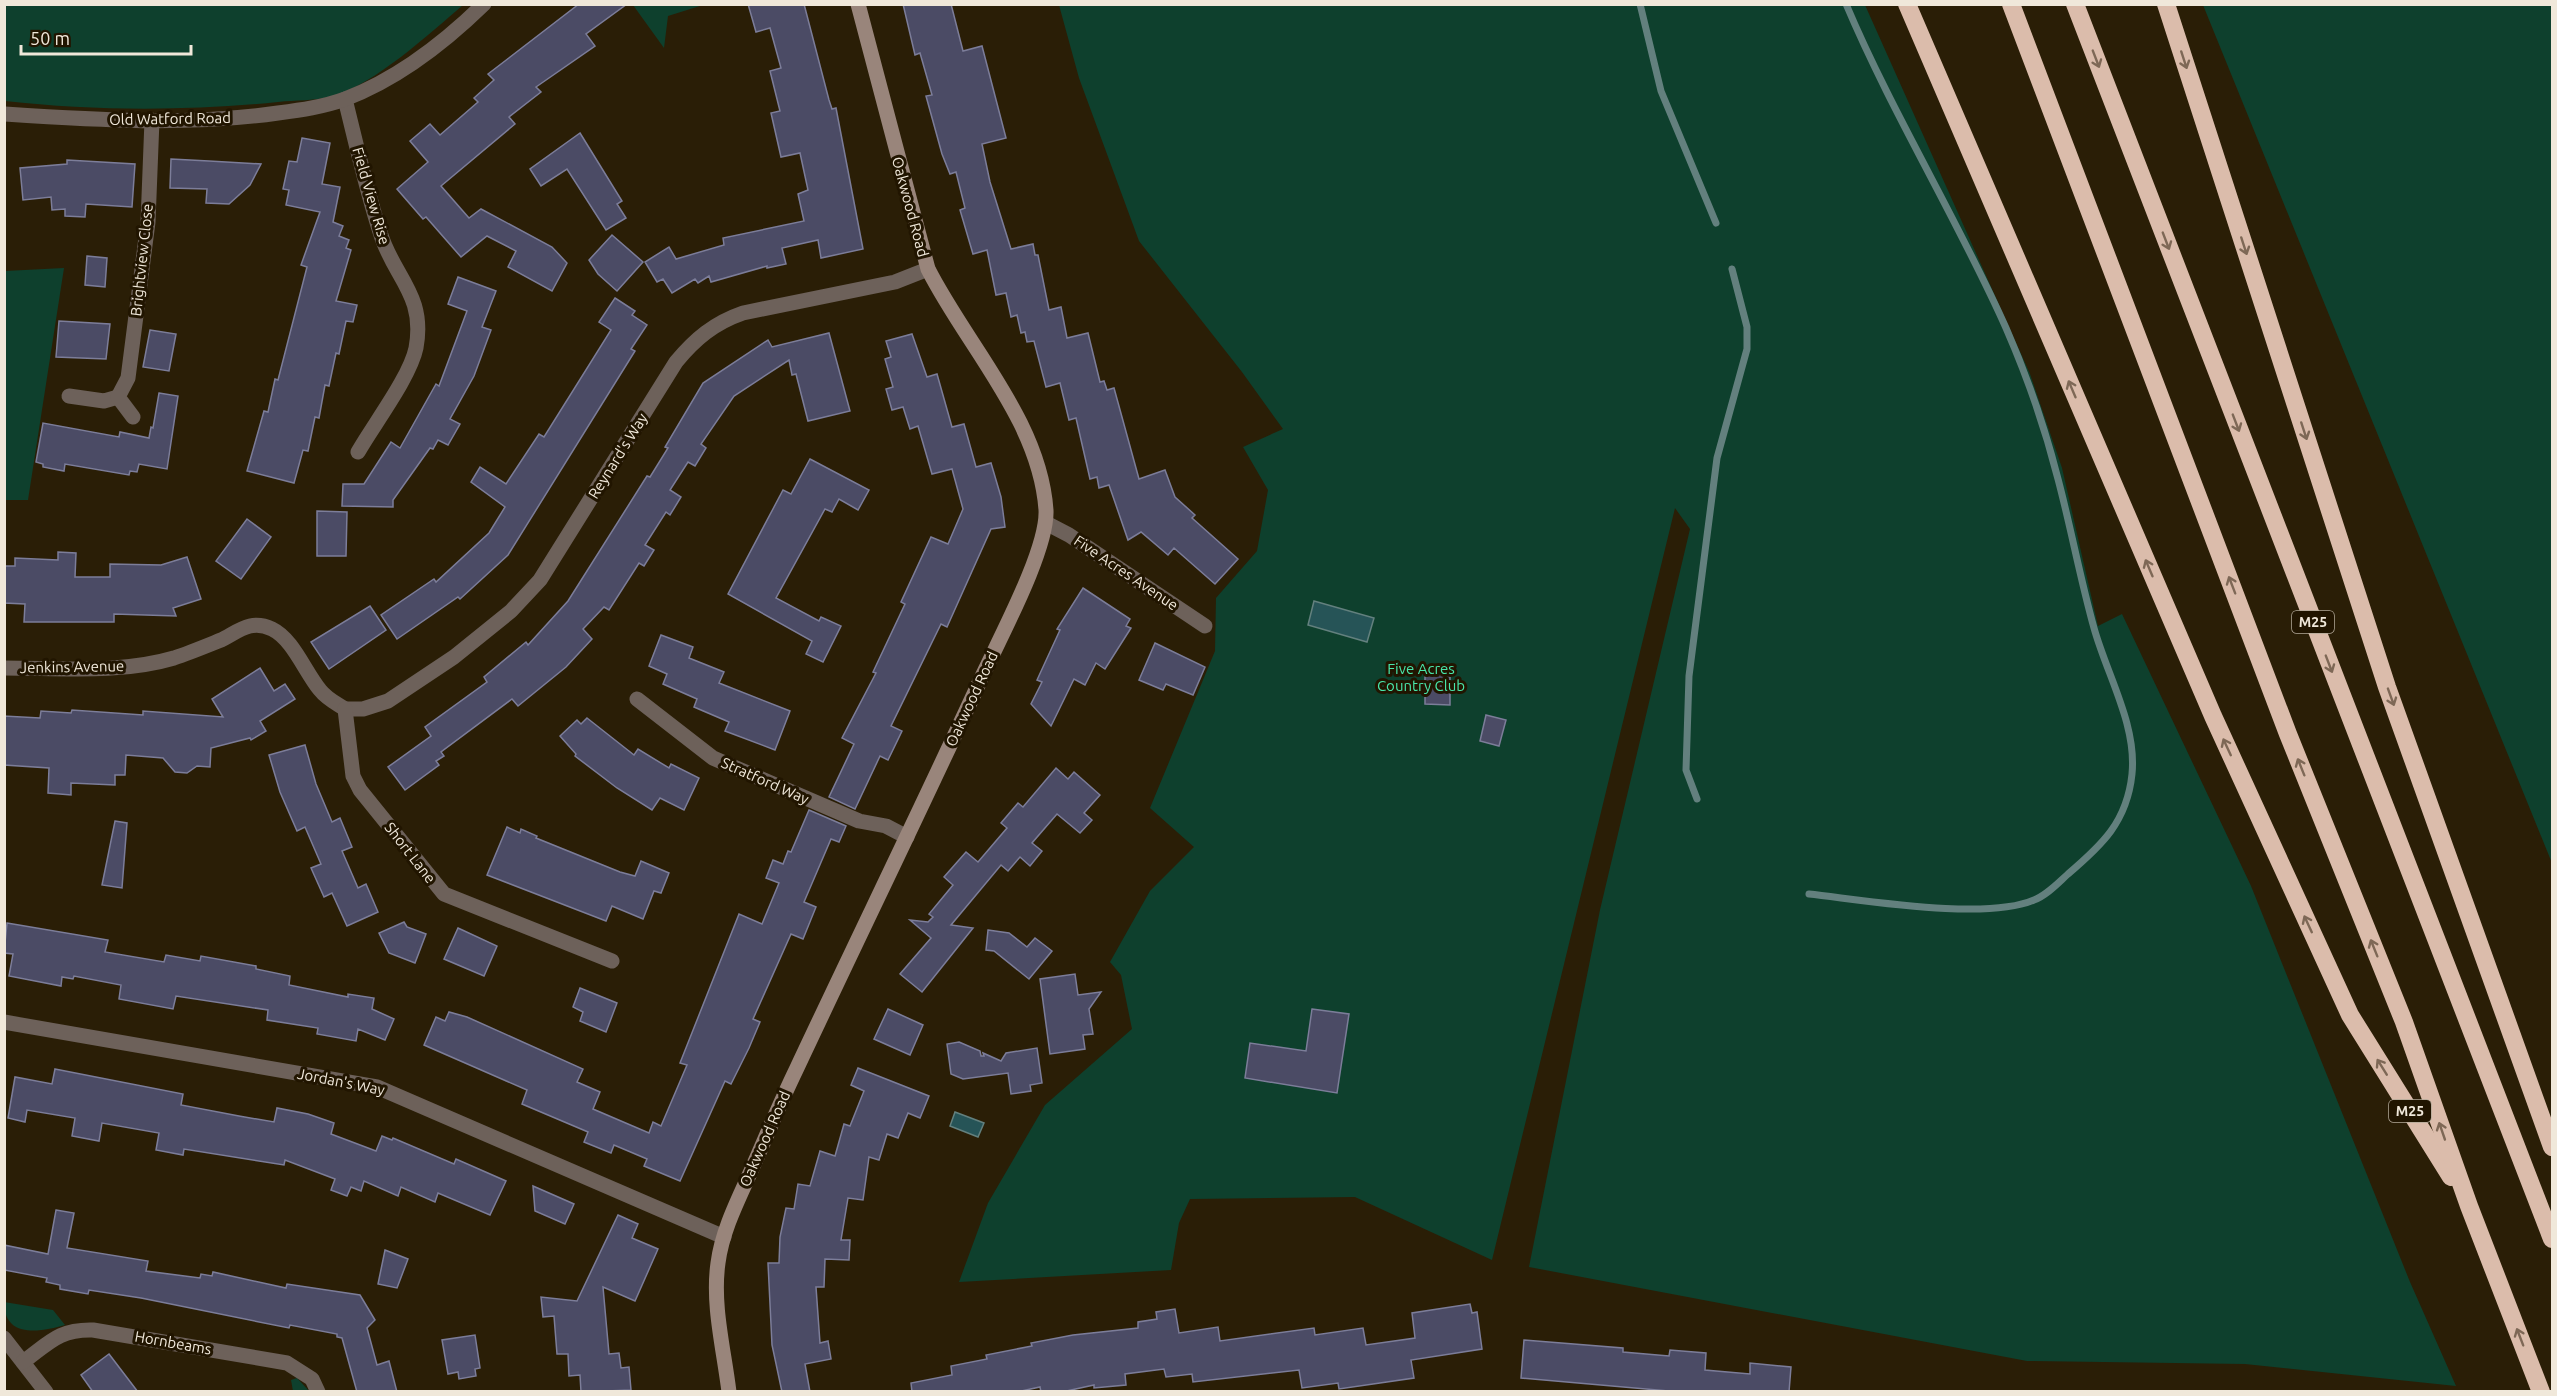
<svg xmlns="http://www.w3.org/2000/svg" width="2557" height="1396" viewBox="0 0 2557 1396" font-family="Ubuntu,sans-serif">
<rect width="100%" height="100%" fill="#2a1e06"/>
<!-- green -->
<g fill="#0e402d">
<path d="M5 5H463C429 34 375 84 333 96 316 101 295 100 278 102 188 111 94 111 5 101Z"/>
<polygon points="633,5 702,4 703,5 668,16 664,48"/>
<polygon points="1059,5 1865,5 2030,374 2062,468 2098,626 2122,614 2251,886 2410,1282 2456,1386 2245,1364 2027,1361 1529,1267 1600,910 1690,529 1675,508 1492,1260 1355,1197 1190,1199 1179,1223 1171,1270 959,1282 988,1203 1045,1105 1132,1029 1121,975 1110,962 1150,891 1194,847 1150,808 1215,651 1216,598 1257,551 1268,490 1243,447 1283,429 1242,372 1139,241 1079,78"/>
<polygon points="2203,5 2552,5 2552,863"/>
<polygon points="64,268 28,500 5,500 5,271"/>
<path d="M4 1302 53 1310 65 1325C41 1332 4 1339 4 1302Z"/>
<polygon points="297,1378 309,1391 293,1391 291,1380"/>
</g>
<!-- water -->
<g fill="#265457" stroke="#63807e" stroke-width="1.5">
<polygon points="1314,601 1374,618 1367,642 1308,625"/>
<polygon points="955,1112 984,1123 978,1137 950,1126"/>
</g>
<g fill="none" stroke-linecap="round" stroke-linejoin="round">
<!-- stream -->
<g stroke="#63807e" stroke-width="7">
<polyline points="1640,4 1661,91 1716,223"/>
<polyline points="1697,799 1686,770 1689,676 1717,458 1747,349 1747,327 1732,269"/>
<path d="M1809 894C1864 900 1986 921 2034 900 2047 895 2058 883 2068 874 2102 845 2127 822 2132 774 2137 725 2107 675 2094 628 2080 578 2071 528 2058 479 2045 428 2027 376 2006 328 1957 218 1893 115 1846 4"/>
</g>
</g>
<!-- building -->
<g fill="#4b4b65" stroke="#7c7d99" stroke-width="1.5">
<polygon points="579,4 627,4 586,34 595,46 536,87 541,92 509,117 515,124 441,186 469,218 481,209 552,247 567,263 552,291 508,267 516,251 487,236 461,257 426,217 423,219 397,189 428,162 410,141 430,124 440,135 478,102 474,98 494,80 488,74"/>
<polygon points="748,4 804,4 829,100 832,109 836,108 863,249 821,258 818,240 782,248 786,264 767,268 767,266 711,282 709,276 698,283 695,279 672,293 663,279 657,282 645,262 669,247 676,259 724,245 723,238 804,221 798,194 808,190 800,153 781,157 771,113 780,111 770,71 781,68 770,28 756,32"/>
<polygon points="903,4 951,4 963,51 982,46 1006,138 982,144 990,182 1011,249 1033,244 1035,255 1038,255 1049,310 1061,307 1067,338 1088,333 1100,382 1104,381 1107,390 1114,388 1139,479 1165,470 1175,497 1195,515 1192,518 1238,559 1215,584 1174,548 1168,555 1141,532 1128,540 1109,485 1099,488 1097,477 1090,479 1076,418 1069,420 1060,383 1046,387 1034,341 1027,342 1025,332 1021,333 1017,315 1011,317 1006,293 996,295 987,250 973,254 960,210 965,208 956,172 950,174 942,154 926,96 932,95 920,53 915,55"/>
<polygon points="580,133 622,201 617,204 626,218 606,230 567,169 541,186 530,169"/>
<polygon points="302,138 330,143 322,184 340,187 333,222 343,226 339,236 349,240 346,248 351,250 336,301 357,305 353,322 346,321 339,354 336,353 329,386 325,385 319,418 315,417 308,451 303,450 294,483 247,471 264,411 268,412 275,379 278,380 307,267 301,265 320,212 286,205 289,190 283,189 289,161 297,162"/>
<polygon points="171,159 209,161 261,164 250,185 229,204 206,203 207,189 170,188"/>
<polygon points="67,160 135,164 132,207 86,204 85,217 65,216 65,209 52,210 51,197 23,200 20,168 67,164"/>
<polygon points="612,235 643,262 617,291 598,274 589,260"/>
<polygon points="87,256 107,258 105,287 85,285"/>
<polygon points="458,277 496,291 482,327 491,330 474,376 450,419 460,424 448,445 438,440 433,449 430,448 393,500 393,507 342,506 343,484 364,484 391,442 400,448 436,384 439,386 467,311 448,304"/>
<polygon points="615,298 635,311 632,315 647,325 631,349 635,351 508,555 460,599 458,597 397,639 381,615 434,579 436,582 489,533 505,507 471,482 480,467 506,484 539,434 544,437 611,330 599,322"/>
<polygon points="59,321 110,324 106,359 56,357"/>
<polygon points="150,330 176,334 169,371 143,367"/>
<polygon points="829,333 850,411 808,421 796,374 792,375 789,360 734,396 701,444 706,448 695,466 688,462 670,490 681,497 670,515 666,512 645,545 654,550 644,566 639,563 609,610 604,607 583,629 592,639 566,667 518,706 512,699 441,752 444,756 436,761 439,765 405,790 388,767 431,736 425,727 487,682 484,677 526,642 528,645 568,601 647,476 650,477 668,448 665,447 703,383 768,340 772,347"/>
<polygon points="912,334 927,377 937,374 952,427 964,424 976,467 991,463 1001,497 1005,527 991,529 947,627 941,624 891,726 902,731 888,760 880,756 855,809 829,797 854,744 842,738 876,673 873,672 905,604 901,602 931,537 948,544 963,509 952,469 932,474 918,426 910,429 903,407 892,410 886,389 893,387 885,359 891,357 886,341"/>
<polygon points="159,393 178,396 167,469 139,464 137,472 130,471 129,475 65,464 64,471 43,467 43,464 36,462 43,423 119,437 120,432 149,438 151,427 153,428"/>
<polygon points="810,459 869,490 858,510 839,499 832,512 825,509 776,598 819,621 821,617 841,626 823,662 806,654 812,641 728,594 783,490 791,494"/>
<polygon points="317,511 347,512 346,556 317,556"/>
<polygon points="247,519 271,537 241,579 216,561"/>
<polygon points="58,552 76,553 75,577 110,577 110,564 161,565 187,557 201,599 173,608 176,616 114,614 114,622 24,622 25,604 4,603 4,566 15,566 15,558 58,560"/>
<polygon points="1083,588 1130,619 1126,626 1131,628 1105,669 1096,663 1085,685 1074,679 1051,726 1031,704 1042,682 1037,680 1060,630 1057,629"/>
<polygon points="370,606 386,630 329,669 311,642"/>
<polygon points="661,635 693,647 689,658 724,672 719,683 790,711 775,750 725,731 729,722 694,707 697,699 663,684 667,674 649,666"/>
<polygon points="1155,643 1205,667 1193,695 1166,684 1163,690 1139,680"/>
<polygon points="260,668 274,691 285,684 295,699 260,721 266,731 251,740 250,738 211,748 210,767 197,766 187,773 175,772 163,758 126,755 125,775 115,775 115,785 71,783 71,795 48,793 49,768 4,765 4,716 40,718 41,711 71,713 72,710 143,715 143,711 223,717 212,699"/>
<polygon points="1425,669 1450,669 1450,705 1425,704"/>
<polygon points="1486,715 1506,720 1499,746 1480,741"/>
<polygon points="587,718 634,755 638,749 669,768 671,764 699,778 684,810 660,798 652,810 617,788 575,756 576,754 560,736 577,720 581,724"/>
<polygon points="305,745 316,784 332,822 340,818 352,847 342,851 358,888 366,884 378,912 347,926 332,893 324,897 311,868 321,864 305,827 297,831 280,792 269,755"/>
<polygon points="1056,768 1068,779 1074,772 1100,795 1084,813 1092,820 1080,833 1057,814 1032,843 1042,851 1030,866 1020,857 1008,871 1001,865 951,925 973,928 922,992 900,974 931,938 910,920 928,922 933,917 929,914 953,885 944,877 966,852 978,862 1007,828 1001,823 1018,803 1023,807"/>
<polygon points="809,810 846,826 839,842 831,839 804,902 816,907 803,939 791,934 753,1019 760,1022 749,1048 731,1084 725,1081 680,1181 644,1166 647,1159 614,1145 611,1153 584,1142 588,1132 522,1104 527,1090 424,1045 436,1017 445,1021 449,1012 467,1017 583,1069 577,1082 600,1092 593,1109 649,1133 653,1122 661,1126 687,1065 680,1063 739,914 762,924 779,883 766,878 773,860 783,864 788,851 791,852"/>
<polygon points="115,821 127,823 122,888 102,885"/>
<polygon points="507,827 520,833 521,829 537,836 536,838 620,872 635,876 641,861 669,873 661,893 654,891 643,919 612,906 606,921 487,875"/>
<polygon points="404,922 407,927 426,934 415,963 389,953 379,933"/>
<polygon points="7,923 108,940 105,952 164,962 166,955 200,961 201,956 256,966 256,969 290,976 289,985 348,997 348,994 374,998 372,1009 394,1019 385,1040 358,1029 356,1041 317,1034 318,1028 267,1020 268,1010 176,996 173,1009 119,999 121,985 74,976 73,979 62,977 61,986 9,976 13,954 4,953"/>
<polygon points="458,928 497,946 484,976 444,959"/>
<polygon points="988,930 1009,933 1027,947 1035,938 1052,951 1029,979 994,951 986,950"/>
<polygon points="1075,974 1078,995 1101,992 1089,1009 1093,1034 1083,1035 1085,1049 1050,1054 1040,979"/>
<polygon points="580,988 617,1003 606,1032 580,1021 583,1012 573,1007"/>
<polygon points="888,1009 923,1025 910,1055 874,1039"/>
<polygon points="1312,1009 1349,1014 1337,1093 1245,1078 1250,1043 1306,1051"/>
<polygon points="959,1042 980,1051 981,1056 984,1056 983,1053 1001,1061 1006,1053 1037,1048 1042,1083 1030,1085 1031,1091 1011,1094 1008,1073 963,1079 951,1074 947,1044"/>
<polygon points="858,1068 929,1096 920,1118 908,1113 898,1138 887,1134 879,1160 869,1157 863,1200 848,1198 841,1240 850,1240 849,1260 825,1259 824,1287 816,1287 820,1343 828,1341 831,1359 805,1364 810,1392 782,1392 772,1345 768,1263 779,1263 780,1237 786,1208 794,1209 798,1184 810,1186 820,1151 835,1156 844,1124 850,1126 864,1091 851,1085"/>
<polygon points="55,1069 183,1094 181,1105 239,1116 274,1122 277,1108 308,1114 334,1123 331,1134 376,1151 382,1136 392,1140 393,1138 454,1164 456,1159 506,1181 490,1215 438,1193 435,1202 401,1187 398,1196 364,1181 361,1191 351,1187 347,1196 331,1190 335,1179 285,1160 284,1165 184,1149 183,1155 156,1150 159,1133 102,1123 99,1141 72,1136 75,1118 27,1110 25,1122 8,1118 15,1077 52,1084"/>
<polygon points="533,1186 574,1204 565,1224 535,1211"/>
<polygon points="56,1210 74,1213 67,1248 148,1261 146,1271 200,1278 201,1274 212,1276 213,1272 286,1288 287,1284 360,1295 375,1320 367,1328 377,1365 389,1361 397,1392 357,1392 342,1338 337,1337 337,1334 290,1325 289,1328 141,1298 89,1290 88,1294 60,1289 60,1285 46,1282 47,1278 4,1270 4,1245 48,1254"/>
<polygon points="618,1215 638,1224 632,1238 658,1249 635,1301 603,1287 609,1354 619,1353 621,1368 629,1367 631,1390 581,1392 580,1375 569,1376 568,1354 557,1354 554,1316 543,1317 541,1297 577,1301"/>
<polygon points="385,1250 408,1259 397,1288 378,1284"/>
<polygon points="1470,1304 1472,1313 1477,1312 1482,1349 1411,1360 1414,1378 1339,1389 1338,1383 1302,1388 1299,1370 1193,1382 1192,1374 1166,1377 1164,1369 1125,1374 1126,1385 1094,1388 1094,1385 1062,1392 1041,1392 1040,1387 1017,1392 912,1392 911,1383 952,1375 951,1366 987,1359 986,1355 1032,1346 1031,1343 1073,1335 1138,1328 1138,1322 1157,1319 1156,1312 1175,1309 1179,1333 1218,1327 1220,1341 1314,1328 1315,1335 1363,1328 1366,1345 1415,1338 1412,1313"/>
<polygon points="475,1335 480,1368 475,1369 476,1376 459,1379 458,1372 448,1374 442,1340"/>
<polygon points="1524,1340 1623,1348 1623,1352 1669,1356 1670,1350 1706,1353 1705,1370 1750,1374 1750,1363 1791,1367 1789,1392 1680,1392 1521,1378"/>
<polygon points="109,1354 138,1392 93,1392 81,1375"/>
</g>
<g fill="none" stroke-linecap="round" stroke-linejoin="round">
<!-- street -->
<g stroke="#6d615a" stroke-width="15">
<path d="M345 99C356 143 366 189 380 232 393 277 426 294 416 348 410 377 374 424 358 452"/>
<path d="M4 114C96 120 187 126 278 113 301 110 323 107 345 99 398 79 443 44 484 4"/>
<polyline points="69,396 104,401 118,397"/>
<polyline points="133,417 118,397 128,378 148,222 152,120"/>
<polyline points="1046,523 1069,535 1205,626"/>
<path d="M4 668C60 668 120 674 174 658 189 653 206 646 221 640 239 631 251 619 272 629 293 639 305 672 320 690 327 699 336 703 345 709"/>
<polyline points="637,699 713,758 859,821 886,826 907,837"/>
<path d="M345 709H363L388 701 454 657 511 611 540 580 676 362C695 339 714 323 743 313L895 282 928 269"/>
<polyline points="345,709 353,776 360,790 444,894 612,961"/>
<polyline points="4,1022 377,1087 724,1237"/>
<polyline points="4,1338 46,1392"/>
<path d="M23 1362C49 1343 59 1329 93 1330L287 1363 312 1379 318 1392"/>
</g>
<!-- secondary -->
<path stroke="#99857b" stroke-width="15" d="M729 1392C724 1350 712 1305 718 1263 722 1231 738 1200 751 1171 766 1137 780 1103 796 1070 857 940 920 811 980 681 998 641 1048 550 1046 510 1040 421 967 346 928 269L858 4"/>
<!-- highway -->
<g stroke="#dbbcab" stroke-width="18">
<polyline points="1907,4 2213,716 2350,1015 2451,1177"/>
<polyline points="2011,4 2288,734 2404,1022 2469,1206 2541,1392"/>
<polyline points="2075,4 2552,1239"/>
<polyline points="2166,4 2387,687 2552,1147"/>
</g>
</g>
<!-- one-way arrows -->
<defs><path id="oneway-shaft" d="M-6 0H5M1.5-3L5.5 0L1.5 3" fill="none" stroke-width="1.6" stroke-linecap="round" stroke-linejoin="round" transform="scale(1.5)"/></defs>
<g stroke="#7e6856">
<use href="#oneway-shaft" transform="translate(2096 59) rotate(69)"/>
<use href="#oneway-shaft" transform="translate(2184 60) rotate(72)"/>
<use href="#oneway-shaft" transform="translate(2166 241) rotate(69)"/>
<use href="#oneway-shaft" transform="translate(2244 246) rotate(72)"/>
<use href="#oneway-shaft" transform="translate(2072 389) rotate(-113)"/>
<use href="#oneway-shaft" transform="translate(2236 423) rotate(69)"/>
<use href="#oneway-shaft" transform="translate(2304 431) rotate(72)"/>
<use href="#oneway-shaft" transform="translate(2149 568) rotate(-113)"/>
<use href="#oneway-shaft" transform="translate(2232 585) rotate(-111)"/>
<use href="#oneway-shaft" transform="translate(2329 664) rotate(69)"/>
<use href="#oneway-shaft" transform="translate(2391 697) rotate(70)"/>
<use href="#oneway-shaft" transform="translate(2227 747) rotate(-115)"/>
<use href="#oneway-shaft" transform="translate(2301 767) rotate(-112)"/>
<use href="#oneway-shaft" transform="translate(2308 924) rotate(-115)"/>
<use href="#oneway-shaft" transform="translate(2374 948) rotate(-112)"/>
<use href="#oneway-shaft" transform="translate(2382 1067) rotate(-122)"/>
<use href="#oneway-shaft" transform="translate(2442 1131) rotate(-109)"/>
<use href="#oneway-shaft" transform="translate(2520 1337) rotate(-111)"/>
</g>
<g text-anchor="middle" stroke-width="6" stroke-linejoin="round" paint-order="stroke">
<!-- shield labels -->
<g fill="#211500" stroke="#b2a999" stroke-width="1.5">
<rect x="2292" y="611" width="42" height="22" rx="4.5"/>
<rect x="2389" y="1100" width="42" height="22" rx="4.5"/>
</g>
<g font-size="14" font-weight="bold" fill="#f0e8da">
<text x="2313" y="627">M25</text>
<text x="2410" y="1116">M25</text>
</g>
<!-- street labels -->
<g font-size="15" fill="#f0e8da" stroke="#211500">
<text transform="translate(170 119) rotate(-1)" y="5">Old Watford Road</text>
<text transform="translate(371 196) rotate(74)" y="5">Field View Rise</text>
<text transform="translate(910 207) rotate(75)" y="5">Oakwood Road</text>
<text transform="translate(142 260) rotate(-84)" y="5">Brightview Close</text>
<text transform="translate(618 456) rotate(-58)" y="5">Reynard's Way</text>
<text transform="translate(1126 573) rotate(34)" y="5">Five Acres Avenue</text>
<text transform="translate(72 667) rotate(-1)" y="5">Jenkins Avenue</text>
<text transform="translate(972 699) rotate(-65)" y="5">Oakwood Road</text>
<text transform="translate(765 781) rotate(24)" y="5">Stratford Way</text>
<text transform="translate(410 853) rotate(52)" y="5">Short Lane</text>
<text transform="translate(341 1082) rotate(11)" y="5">Jordan's Way</text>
<text transform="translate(765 1139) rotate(-66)" y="5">Oakwood Road</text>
<text transform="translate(173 1343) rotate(10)" y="5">Hornbeams</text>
</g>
<!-- park labels -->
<g font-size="15" fill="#49e6aa" stroke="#211500">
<text x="1421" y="674">Five Acres<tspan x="1421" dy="17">Country Club</tspan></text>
</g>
</g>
<!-- border -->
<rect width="2557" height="1396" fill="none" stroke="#f0e8da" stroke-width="12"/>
<!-- scale -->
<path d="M21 45v9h170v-9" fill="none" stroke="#f0e8da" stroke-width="3"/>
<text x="30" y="45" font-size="18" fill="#f0e8da" stroke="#211500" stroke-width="4.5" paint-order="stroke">50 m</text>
</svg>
